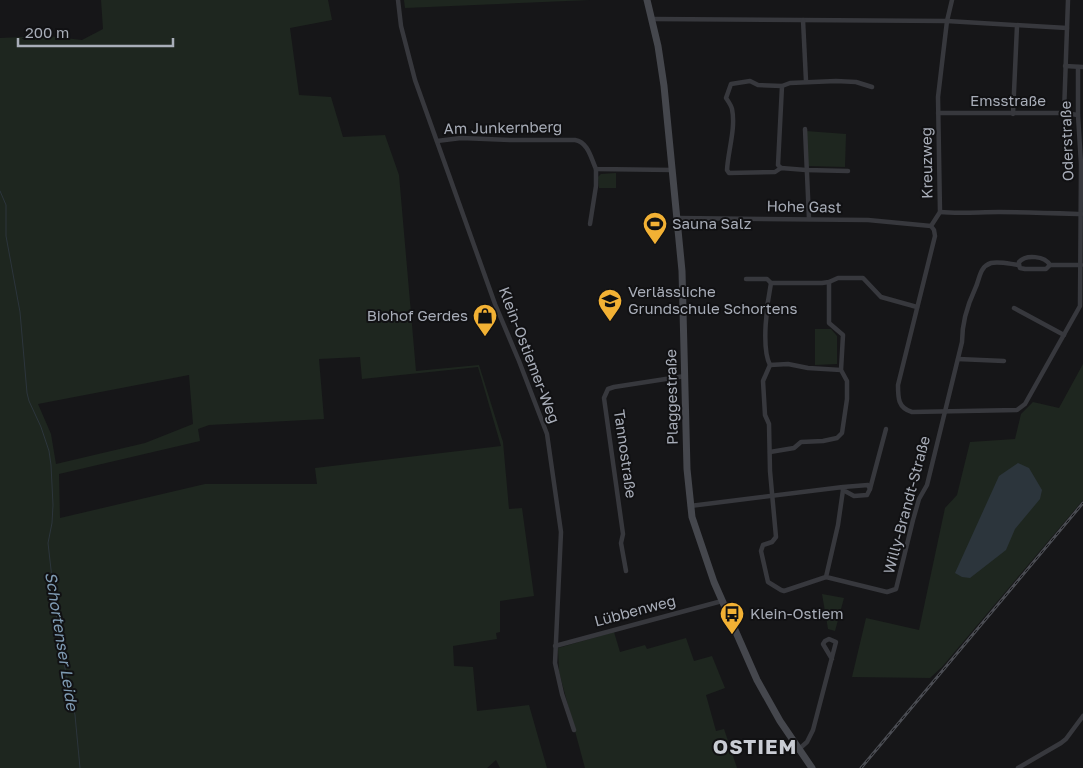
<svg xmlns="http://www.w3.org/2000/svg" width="1083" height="768" viewBox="0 0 1083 768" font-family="'Golos Text',sans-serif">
<rect width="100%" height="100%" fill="#161618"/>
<!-- green -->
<g fill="#1e261f" fill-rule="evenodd">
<path d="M101 0H328L332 20 290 28 299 95 331 97 343 137 385 135 399 175 416 371 479 365 503 442 509 509 522 508 534 596 500 601V632L496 633 497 639 453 646 454 666 473 667 477 711 529 705 547 768H500L496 760 487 768H0V38L48 36 82 40 103 29ZM360 357 362 379 478 367 501 446 315 468 317 484H205L60 518 59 474 200 441 198 429 209 425 324 419 319 359ZM189 375 193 424 145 443 56 464 51 434 38 404Z"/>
<polygon points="404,0 590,0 405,8"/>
<polygon points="806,131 846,134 845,167 808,166"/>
<polygon points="616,173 616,188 599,188 598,177 601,174"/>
<polygon points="815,329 831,329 837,336 837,364 815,365"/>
<polygon points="1083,364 1083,500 942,667 930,678 852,677 866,618 919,630 945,508 957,495 970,442 1015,439 1021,414 1033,402 1059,408"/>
<polygon points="822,594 844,598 835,631 828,629"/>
<polygon points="614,632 620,652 645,645 647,649 686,638 694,661 712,656 725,688 706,695 716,731 724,729 737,768 585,768 559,672 558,648"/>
</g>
<!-- water -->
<polygon fill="#2c353c" points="1018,463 1029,468 1042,490 1040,499 1015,529 1006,550 970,578 962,577 955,573 999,476"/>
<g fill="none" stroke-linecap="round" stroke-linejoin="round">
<!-- stream -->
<polyline stroke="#2c353c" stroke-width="1" points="0,191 6,205 6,236 20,312 27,393 29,401 41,427 49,451 51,465 53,505 52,523 48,543 59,640 75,715 80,768"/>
<!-- street -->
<g stroke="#37383d" stroke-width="4.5">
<polyline points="398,0 401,26 415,80 495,304 519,361 547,434 561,532 555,663 562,694 574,730"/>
<path d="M952 0 947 21 938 97 940 212 931 226 934 230 935 236 898 385C898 398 898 408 912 412L1017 410 1025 404 1080 306 1081 164 1078 115V67"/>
<polyline points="652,19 947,21 1067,28"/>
<polyline points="803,20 806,81"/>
<polyline points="1065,66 1083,67"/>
<polyline points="938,113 1064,113 1078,115"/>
<polyline points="1064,113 1068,0"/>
<polyline points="1013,114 1017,26"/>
<polyline points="805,129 809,219"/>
<path d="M437 141 461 138 510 140H575C588 142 591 158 596 169L673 170"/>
<polyline points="781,168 778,165 782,86"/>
<path d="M848 171 806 170 781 168 775 172 729 173 727 170C728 151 736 128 732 109 731 105 728 101 726 98L731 84 750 81 758 85 782 86 790 83 836 81 856 82 872 87"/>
<path d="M940 212C960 214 979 212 999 212 1026 212 1053 213 1081 214"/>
<polyline points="677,218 868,220 931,226"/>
<polyline points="590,224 596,186 596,169"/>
<path d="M1019 265V262C1026 254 1045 256 1050 265"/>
<polyline points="746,279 767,279 771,283"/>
<polyline points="1014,308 1064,335"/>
<polyline points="958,359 1004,361"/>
<polyline points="770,365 788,364 808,368 841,370"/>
<polyline points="770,452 794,448 801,442 823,441 837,438 842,433 847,399 847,381 841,370 843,335 829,323 829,282"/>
<polyline points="870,489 886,429"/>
<path d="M843 490 838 525 826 577 887 592 896 589 913 520 919 499 927 485 962 342C962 323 967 306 975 289 980 279 979 267 991 263 999 261 1010 264 1019 265L1020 268 1025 269H1046L1050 265H1081"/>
<polyline points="690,506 843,487 868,485 870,489 867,495 854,496 843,490 843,487"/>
<polyline points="626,571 621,543 623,534 604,398 608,389 614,387 685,376"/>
<path d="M826 577 784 591 781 590 768 582 761 551 763 545 772 542 776 537 770 471 769 424 765 415 763 381 770 365C761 348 767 303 771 283H822L829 282 838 278H863L881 297 917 307"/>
<polyline points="555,646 722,601"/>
<polyline points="798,750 807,742 813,730 836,642 829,639 825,641 823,644 832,659"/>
<polyline points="1018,768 1061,743 1066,739 1083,716"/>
</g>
<!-- secondary -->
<polyline stroke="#45474d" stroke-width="7" points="647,0 658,46 664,86 682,271 687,469 692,517 714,582 757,680 780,721 812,768"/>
<defs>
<polyline id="rail" points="861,768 1083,503"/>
</defs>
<!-- rail casing -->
<use href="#rail" stroke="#4a4c52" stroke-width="3"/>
<!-- rail -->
<use href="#rail" stroke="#111113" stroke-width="1" stroke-dasharray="4" stroke-linecap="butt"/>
</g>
<!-- icons -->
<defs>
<symbol id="stadium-pin" viewBox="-11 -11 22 30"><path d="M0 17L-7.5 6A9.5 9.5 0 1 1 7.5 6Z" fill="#f2b134" stroke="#111113"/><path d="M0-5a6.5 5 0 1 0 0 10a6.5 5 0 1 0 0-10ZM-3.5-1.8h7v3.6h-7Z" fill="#111"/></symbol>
<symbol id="school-pin" viewBox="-11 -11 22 30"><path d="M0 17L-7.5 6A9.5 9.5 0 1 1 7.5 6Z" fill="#f2b134" stroke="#111113"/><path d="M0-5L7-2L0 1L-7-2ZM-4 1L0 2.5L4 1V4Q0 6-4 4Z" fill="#111"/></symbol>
<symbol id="shop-pin" viewBox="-11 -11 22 30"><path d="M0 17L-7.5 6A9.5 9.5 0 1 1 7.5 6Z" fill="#f2b134" stroke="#111113"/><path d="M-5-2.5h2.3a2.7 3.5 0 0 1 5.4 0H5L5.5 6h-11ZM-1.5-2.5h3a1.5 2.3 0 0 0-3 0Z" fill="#111"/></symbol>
<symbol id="bus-pin" viewBox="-11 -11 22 30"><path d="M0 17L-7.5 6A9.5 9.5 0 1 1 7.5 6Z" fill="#f2b134" stroke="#111113"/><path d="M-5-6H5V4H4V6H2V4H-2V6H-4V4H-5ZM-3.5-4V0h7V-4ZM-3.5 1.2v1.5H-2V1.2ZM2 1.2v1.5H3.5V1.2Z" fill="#111"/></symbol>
</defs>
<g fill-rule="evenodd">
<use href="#stadium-pin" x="641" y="210" width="28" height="38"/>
<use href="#school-pin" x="596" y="287" width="28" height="38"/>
<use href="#shop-pin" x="471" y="302" width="28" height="38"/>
<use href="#bus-pin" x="718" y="600" width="28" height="38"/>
</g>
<g text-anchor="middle" stroke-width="4" stroke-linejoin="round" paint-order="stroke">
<!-- street labels -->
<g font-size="15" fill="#a8adb8" stroke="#111113">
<text x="1008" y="106">Emsstraße</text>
<text transform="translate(503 128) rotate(-1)" y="5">Am Junkernberg</text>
<text transform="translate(1067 141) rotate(-92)" y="5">Oderstraße</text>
<text transform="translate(927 163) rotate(-91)" y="5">Kreuzweg</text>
<text transform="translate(804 207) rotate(1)" y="5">Hohe Gast</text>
<text transform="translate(529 355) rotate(69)" y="5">Klein-Ostiemer-Weg</text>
<text transform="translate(672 397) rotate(-91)" y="5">Plaggestraße</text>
<text transform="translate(625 454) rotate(82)" y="5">Tannostraße</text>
<text transform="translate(907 505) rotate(-75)" y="5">Willy-Brandt-Straße</text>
<text transform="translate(635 611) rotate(-15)" y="5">Lübbenweg</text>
</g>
<!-- poi labels -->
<g font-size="15" fill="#a8adb8" stroke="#111113" text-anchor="start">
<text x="672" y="229">Sauna Salz</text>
<text x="628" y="297">Verlässliche<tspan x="628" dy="17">Grundschule Schortens</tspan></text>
<text x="468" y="321" text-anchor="end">Biohof Gerdes</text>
<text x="750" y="619">Klein-Ostiem</text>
</g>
<!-- water labels -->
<g font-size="16" font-style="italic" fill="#7f9bb3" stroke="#111113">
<text transform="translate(62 641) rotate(81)" y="6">Schortenser Leide</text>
</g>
<!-- district labels -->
<g font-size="20" font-weight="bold" letter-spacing="1" fill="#c9ccd4" stroke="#111113">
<text x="755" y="754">OSTIEM</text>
</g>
</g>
<!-- scale -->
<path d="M18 38v8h155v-8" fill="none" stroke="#a8adb8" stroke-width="2.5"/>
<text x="25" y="38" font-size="15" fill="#a8adb8" stroke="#111113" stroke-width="4" paint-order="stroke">200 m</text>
</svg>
